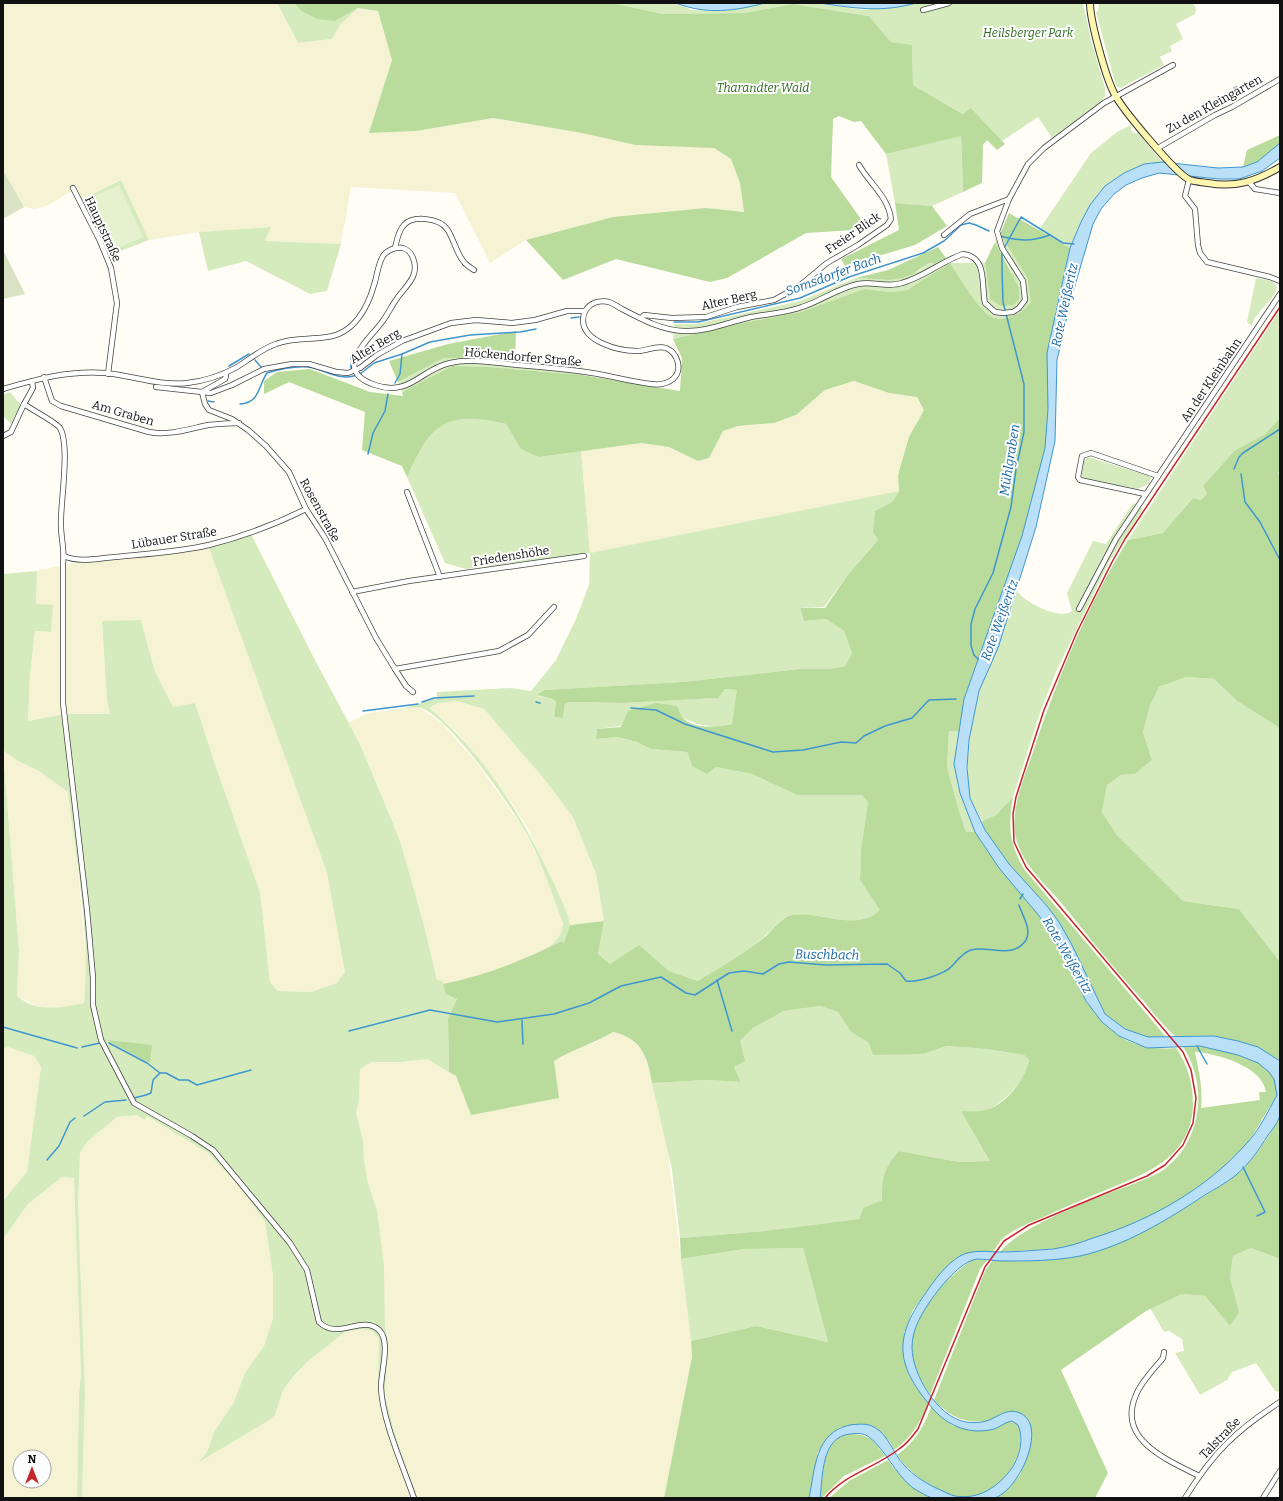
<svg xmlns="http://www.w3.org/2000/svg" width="1283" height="1501" viewBox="0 0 1283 1501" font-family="Bitter,serif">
<rect width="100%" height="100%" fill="#fffdf5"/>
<!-- farmland -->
<g fill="#f6f3d4" fill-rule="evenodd">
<polygon points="3,3 277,3 298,43 332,39 340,25 358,8 378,11 392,59 370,133 416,131 493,118 582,133 714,148 731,159 740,183 744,213 706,208 526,240 490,263 455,193 351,187 341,244 265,241 270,227 199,232 149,240 120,180 82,199 76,189 46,206 35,209 24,207 3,170"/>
<polygon points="855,381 889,393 917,397 925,410 917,421 898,475 899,491 590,553 581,451 641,443 669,447 698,461 709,458 723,431 738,426 774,423 796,415 825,390"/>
<polygon points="209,548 327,873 346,973 337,983 311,992 278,991 270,982 260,892 217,770 195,703 173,708 155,672 141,620 102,622 107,701 110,715 67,714 28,722 30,674 35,631 51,632 51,613 36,604 37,571 67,564 156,556"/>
<polygon points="457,701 484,709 547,782 573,817 596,874 604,921 570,925 546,867 528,829 511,802 491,774 458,733 429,708 438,703"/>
<polygon points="405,708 420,708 442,723 477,763 522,826 545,873 563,924 563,930 558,938 546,949 525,959 465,980 443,984 437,981 424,925 401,844 389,812 359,742 348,723 369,713"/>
<polygon points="3,750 18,761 39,771 68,792 76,847 82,916 87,976 84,1003 61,1008 41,1008 17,996 19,950"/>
<polygon points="613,1032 626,1035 635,1043 644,1053 650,1071 668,1153 691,1341 692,1357 664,1498 417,1498 394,1431 385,1396 388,1335 385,1326 377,1210 368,1183 364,1160 363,1140 356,1113 359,1102 360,1069 372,1062 402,1062 427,1059 456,1076 471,1115 571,1050 594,1043"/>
<polygon points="8,1047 34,1056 41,1067 27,1172 3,1201 3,1049"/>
<polygon points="137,1115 147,1116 208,1153 241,1188 265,1222 273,1276 273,1318 264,1346 245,1373 233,1404 214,1432 207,1452 200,1461 271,1419 275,1415 283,1390 307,1362 345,1332 363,1329 372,1331 379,1338 378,1384 381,1407 412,1498 82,1498 85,1393 78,1205 80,1153 87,1142 117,1117"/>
<path d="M62 1177 74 1178 81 1374 79 1393 77 1498H3V1239L28 1204ZM20 1457H44V1481H20Z"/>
</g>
<!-- green -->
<g fill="#d5ebbd">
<polygon points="277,3 294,3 300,10 334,21 358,8 340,25 332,39 298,43"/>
<polygon points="612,3 676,3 692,10 725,11 765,3 819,3 863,10 916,3 1083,3 1091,40 1105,88 1105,95 1102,101 1052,138 1038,117 1002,141 971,108 964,114 913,85 912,46 891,42 869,16 793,4 744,13 663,14"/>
<polygon points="1099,3 1193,3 1196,9 1195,14 1176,24 1183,39 1170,46 1172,51 1160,57 1164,65 1120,88 1116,86 1096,12 1098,11"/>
<path d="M1131 125V130L1134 133H1138L1162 162C1109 166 1088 204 1070 248L1039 230 1091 153 1117 132Z"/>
<polygon points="961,135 963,192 932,206 895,203 886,154"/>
<polygon points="121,180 149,240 113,254 108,253 104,242 99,237 82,199"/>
<polygon points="271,227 265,241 341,244 327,291 310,294 246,261 208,271 199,232"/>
<path d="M1000 234 1027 277 1031 302C1022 315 999 326 985 312 972 299 960 278 950 264L907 290 890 292 864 289 801 312 742 323 673 339 674 324H696L800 301 856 278 889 280 919 271 929 263H936L946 258 950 263H985L990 299 1012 272 995 242Z"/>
<path d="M1256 278 1272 281 1277 287C1276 299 1254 312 1252 326L1247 322Z"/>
<polygon points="1280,310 1280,418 1265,434 1234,451 1203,486 1207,494 1201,500 1193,498 1163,533 1128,540"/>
<polygon points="455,356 490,357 583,367 582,375 488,367 452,366 402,392 398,382 444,358"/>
<polygon points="10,392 21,405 11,424 3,416 3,395"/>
<path d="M464 418H482L506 424 514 436 539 457 581 451 590 553 899 491 892 502 875 511 878 540 847 576 824 607 800 608 804 621 826 619 844 631 852 653 845 666 830 669H800L682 682 545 690 538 696 553 699 556 702 554 717 563 718 565 704 569 702 623 703 717 698 725 689 738 690 732 724 715 727 697 724 683 718 597 729 596 739 617 737 637 742 651 749 687 752 692 766 716 767 752 774 797 795H862L868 802 861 849 860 880 881 910C877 913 872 917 868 918 843 926 816 911 792 915 781 916 774 929 766 935 745 953 721 967 698 981L669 971 639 946 610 964 598 954 604 921 596 874 573 817 545 780 484 709 457 701 438 703 429 708C486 755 524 819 555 886 559 895 570 917 570 926 569 931 566 938 564 943L562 941 546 949C555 942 562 936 563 924 551 891 540 856 522 826 506 799 449 717 421 708 416 707 410 708 405 708L437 698V692L511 688 531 691 556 660 576 619 589 585 590 553 466 569 445 563 407 477C415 458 427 434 446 423 451 420 459 419 464 418Z"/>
<polygon points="1088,457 1149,476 1151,479 1147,485 1137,489 1083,478 1081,473 1084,460"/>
<path d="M1133 503 1143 509 1109 562 1056 672 1041 710 1013 797 996 815 982 821 970 798 967 783 969 740 979 691 998 648 1017 591C1024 602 1061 621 1072 611L1067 593 1093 541 1106 544Z"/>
<path d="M251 534 316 662 359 742 391 818 401 844 424 925 437 980 442 981 443 984 457 999 448 1018 449 1072 427 1059 402 1062H372L360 1069 359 1102 356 1113 363 1140 364 1160 368 1183 377 1210 384 1266 385 1326 388 1341 385 1396 394 1431 417 1498H412L381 1407 378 1384 379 1338 372 1331 363 1329 345 1332 307 1362 293 1377 283 1390 275 1415 271 1419 199 1462 207 1452 214 1432 233 1404 245 1373 264 1346 273 1318V1276L265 1222 241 1188 208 1153 147 1116 145 1120 137 1115 117 1117 87 1142 80 1153 78 1205 85 1393 82 1498H77L79 1393 81 1374 74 1178 62 1177 28 1204 3 1239V1201L27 1172 41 1067 34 1056 8 1047 3 1049V751L19 950 17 996C37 1013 61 1008 84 1003 91 933 76 861 68 792L39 771 18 761 3 750V574L37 571 36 604 53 605 51 632 35 631 30 674 28 721 67 714H110L107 701 102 621 141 620 155 672 173 707 195 703 217 770 260 892 270 982 278 991 311 992 337 983 345 972 327 873 209 548Z"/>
<polygon points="1186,677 1214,679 1237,701 1280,728 1280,962 1239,909 1183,901 1117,835 1102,812 1107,785 1121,775 1135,774 1152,760 1143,732 1150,706 1159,687"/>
<polygon points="949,731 959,731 954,764 960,793 975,832 966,832 959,811 947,767"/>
<path d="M820 1006 838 1012 851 1032 869 1043 899 1054H923L947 1046 986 1049 1024 1055 1029 1060C1024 1082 1006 1101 986 1111L990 1161 959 1162 899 1151C884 1167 881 1179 882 1200L863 1208 859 1219 764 1231 680 1238 672 1170 652 1083 707 1080 741 1082 734 1067 740 1041 753 1028 784 1011Z"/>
<polygon points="803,1248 828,1342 756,1326 691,1341 681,1259 744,1249"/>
<polygon points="1251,1248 1280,1259 1280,1392 1275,1391 1256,1363 1232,1372 1227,1380 1200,1395 1175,1353 1184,1351 1182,1339 1169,1331 1164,1332 1150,1308 1182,1294 1205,1296 1230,1326 1238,1312 1230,1278 1233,1256"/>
</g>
<!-- forest -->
<g fill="#b9dc9c" fill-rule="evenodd">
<polygon points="294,3 612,3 663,14 744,13 793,4 869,16 891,42 912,45 913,85 963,114 971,108 1005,144 997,150 987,140 983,145 982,183 963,192 961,136 886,154 861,121 854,122 839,116 833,119 831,177 868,229 806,233 727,278 710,282 616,259 563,280 526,240 613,217 706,208 744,212 740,183 731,159 714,148 636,145 582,133 493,118 416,131 369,133 392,60 378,11 358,8 335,21 317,19 300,10"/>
<polygon points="1280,135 1280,143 1278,145 1257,162 1243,167 1247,150"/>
<polygon points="895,203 932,206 947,226 915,245 845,266 841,259 899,230"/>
<path d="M1009 213 1070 248 1055 313 1045 448 1022 536 964 699 959 731H949L947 767 959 811 966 832H975C994 863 1019 888 1040 917 1081 971 1088 1056 1176 1048 1188 1065 1193 1084 1193 1105 1191 1158 1147 1173 1106 1190 1083 1199 1061 1209 1039 1219 1026 1224 1012 1230 1002 1239 998 1243 996 1248 993 1252L976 1251 929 1288 913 1310 904 1333 913 1383 928 1403C921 1421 911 1439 894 1450L889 1441 874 1427H840L818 1452 809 1498H664L692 1357 691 1341 756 1326 828 1342 803 1248 744 1249 681 1259 680 1238 764 1231 859 1219 863 1208 882 1200C881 1179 884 1167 899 1151L959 1162 990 1161 961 1111C969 1111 979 1112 986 1110 1006 1105 1025 1079 1029 1060L1024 1055 986 1049 947 1046 923 1054 873 1055 869 1043 851 1032 838 1012 820 1006 784 1011 753 1028 740 1041 745 1061 734 1067 741 1082 707 1080 652 1083C648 1057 641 1038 613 1032 593 1044 573 1049 554 1061L559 1098 471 1115 456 1076 449 1072 448 1018 457 999 446 994 443 984C485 976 524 960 562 941L564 943 570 925 604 921 598 954 610 964 639 945 669 971 698 981C721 967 745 953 766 936 774 929 781 917 792 915 816 911 843 926 867 918 872 917 876 913 880 910L860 880 861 849 868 802 862 795H797L752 774 716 767 707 774 692 766 687 752 651 749 637 742 617 737 596 739 597 729 621 727 628 711 656 703 677 706C679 709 680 715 683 718 695 730 717 727 732 724L737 690 725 689 718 698 623 703 569 702 565 704 563 718 554 717 556 702 553 699 537 695 545 690 682 682 800 669H830L845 666 852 653 844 631 826 619 804 621 800 608H825L847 576 878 540 873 532 875 511 892 502 899 491 898 475 909 437 924 410 917 397 889 393 854 381 825 390 796 415 774 423 738 426 723 431 709 458 698 461 669 447 641 443 539 457 521 449 506 424C447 410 431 423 407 477L402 466 362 450 365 412 289 382 264 394V381L277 372 310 369 370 392 403 396 402 392 452 366 488 367 582 375 680 391 682 358 673 339 742 323 801 312 864 289 890 292 907 290 950 263C960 278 972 299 985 312 999 326 1022 315 1031 302L1027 277 1000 234Z"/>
<polygon points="995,242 1019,288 1019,299 1014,305 1001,306 990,299 985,263"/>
<polygon points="938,247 946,258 936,263 929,263 913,274 902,278 889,280 856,278 888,270"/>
<polygon points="516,331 515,359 490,357 444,358 398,382 389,361 448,344"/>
<path d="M1280 418V470L1278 473 1280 476V728L1237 701 1214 679 1186 677 1159 687 1150 706 1143 732 1152 760 1135 774 1121 775 1107 785 1102 812 1117 835 1183 901 1239 909 1280 962V1061C1249 1038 1212 1036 1175 1036 1161 1024 1151 1009 1139 996 1112 966 1088 936 1063 905 1047 885 1025 868 1017 842 1008 811 1025 777 1034 749 1058 677 1088 604 1128 540L1163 533 1193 498 1201 500 1207 494 1203 486 1234 451 1265 434Z"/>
<path d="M1013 797C1008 827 1009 842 1024 869L1166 1037H1148L1125 1029 1105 1014 1071 943 1059 922 1047 906 1009 864 985 830 982 821 996 815Z"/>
<polygon points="107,1040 152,1045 150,1063"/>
<path d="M1200 1046C1221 1050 1265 1057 1275 1080 1276 1084 1276 1090 1277 1095L1248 1143 1219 1171 1191 1192 1162 1210 1114 1232 1064 1248 1000 1252C1026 1221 1109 1194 1148 1178 1154 1175 1162 1172 1167 1167 1202 1139 1208 1084 1183 1047ZM1195 1052C1217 1053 1263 1067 1266 1092H1259L1260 1100 1201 1108C1203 1088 1199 1072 1195 1052Z"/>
<path d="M1280 1117V1259L1251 1248 1233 1256 1230 1278 1239 1312 1230 1326 1205 1296 1182 1294 1146 1311 1061 1370 1108 1473 1095 1498H995L1010 1487 1021 1473 1023 1414C994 1419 970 1430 945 1410 941 1407 936 1404 934 1400L985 1271 993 1260C1073 1267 1132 1243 1198 1200 1214 1190 1232 1180 1245 1167 1259 1152 1270 1134 1280 1117Z"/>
<path d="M973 1259 987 1260 980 1269 930 1395C921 1381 910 1362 912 1344 915 1309 946 1278 973 1259Z"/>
<path d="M931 1407 953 1426 999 1427C1006 1422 1011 1420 1018 1425 1029 1452 1002 1493 974 1497 947 1501 911 1476 897 1455 915 1442 924 1427 931 1407Z"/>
<path d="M850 1434C869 1434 874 1440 885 1456L844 1476 822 1498H820C822 1484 823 1448 835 1439 839 1436 845 1435 850 1434Z"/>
<path d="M888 1460C899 1477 914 1489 932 1498H829L849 1481Z"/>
</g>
<!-- cemetery -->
<g fill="#d9e3c4">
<polygon points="3,170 24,207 3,219"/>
<polygon points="3,250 25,294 3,299"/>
</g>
<!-- pitch -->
<polygon fill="#e6f2cf" points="119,185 143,237 112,251 88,199"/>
<!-- water -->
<g fill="#b9e0f7" stroke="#3f96cf">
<path d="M676 3H765C735 11 706 15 676 3Z"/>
<path d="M819 3H916C881 13 854 8 819 3Z"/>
<path d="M1280 143V158L1262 171 1239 179H1219L1159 173 1142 178 1126 185 1114 194 1101 209 1093 224 1071 299 1057 360 1055 441 1036 527 998 648 979 691 969 740 967 768 970 798 985 830 1009 864 1047 906 1059 922 1071 943 1105 1014 1125 1029 1148 1037 1214 1036 1238 1041 1258 1047 1280 1061C1280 1074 1283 1107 1279 1118 1277 1124 1272 1130 1268 1135 1259 1150 1249 1164 1236 1175 1226 1183 1215 1189 1205 1195 1167 1220 1125 1246 1080 1256 1055 1261 1028 1261 1003 1261 994 1261 985 1259 977 1259 961 1261 940 1287 931 1300 922 1313 912 1329 912 1347 912 1374 937 1417 966 1422 972 1423 980 1423 986 1421 997 1418 1007 1407 1020 1413 1049 1426 1018 1492 994 1498 987 1500 938 1500 932 1498 926 1496 918 1491 913 1488 894 1473 886 1450 869 1437 864 1433 856 1433 850 1434 821 1437 823 1476 820 1498H809C815 1469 815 1432 850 1425 858 1424 867 1423 874 1427 889 1435 893 1454 904 1465 913 1475 924 1482 936 1488 942 1490 949 1495 955 1496 979 1500 998 1487 1012 1468 1020 1455 1024 1439 1018 1425L1012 1421C1005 1422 1000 1427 994 1429 971 1435 949 1427 933 1409 897 1367 892 1340 925 1294 934 1281 945 1265 960 1256 972 1249 988 1252 1001 1252 1018 1252 1036 1250 1053 1249 1067 1247 1080 1243 1093 1238 1151 1220 1206 1189 1246 1144 1259 1131 1268 1111 1277 1095L1274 1079 1269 1072 1258 1063 1238 1055 1200 1046 1147 1048 1119 1036 1102 1022 1086 1001 1059 947 1040 917 999 868 975 832 960 793 954 764 964 699 1022 536 1045 448 1048 409 1047 353 1070 248 1081 222 1090 205 1105 186 1124 173 1144 164 1162 162 1218 168 1243 167 1257 162Z"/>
</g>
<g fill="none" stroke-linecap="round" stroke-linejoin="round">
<!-- stream -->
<g stroke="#3f96cf" stroke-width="1.5">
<path d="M1000 236C1020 241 1030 242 1050 235L1063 243 1074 244"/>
<polyline points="571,318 579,317"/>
<polyline points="674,322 698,322 800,298 849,277 923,253 944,241 961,225 969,223 976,225 989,231"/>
<polyline points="351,359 353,353"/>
<polyline points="255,360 261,367"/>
<polyline points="351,364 351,368"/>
<polyline points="229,366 249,354"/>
<polyline points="360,374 374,363 402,354 430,342 470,335 520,332 536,329"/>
<polyline points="395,383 400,374 402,354"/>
<polyline points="208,401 214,402"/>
<path d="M240 404C260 403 258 386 267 373 280 369 294 366 308 367 325 369 339 382 357 375"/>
<polyline points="368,454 373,433 385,411 388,394"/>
<polyline points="1234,469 1239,457 1243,453 1280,429"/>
<polyline points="1241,474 1245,502 1260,522 1280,560"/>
<polyline points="978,659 974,655 971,646 971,624 975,609 993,573 1011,507 1016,469 1024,432 1024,384 1003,302 1002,268 1002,252 1021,217 1050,235"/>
<polyline points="422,702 434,698 474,696"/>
<polyline points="536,702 540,703"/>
<polyline points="631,708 656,710 685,724 773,752 803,750 841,742 856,743 864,736 885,726 912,718 929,700 956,699"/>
<polyline points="363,711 418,704"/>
<polyline points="1020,899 1023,894"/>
<polyline points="717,980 732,1031"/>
<polyline points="522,1020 523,1044"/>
<polyline points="3,1027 77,1048"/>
<path d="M349 1031 430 1010 497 1022 554 1014 589 1003 621 986 661 977 686 993 695 995 729 973 744 971 763 974 779 964 789 962 826 965 887 964 900 973 906 981C917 983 945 974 952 966 958 960 962 953 971 950 988 945 1013 960 1026 940 1032 929 1022 915 1019 905"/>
<polyline points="109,1043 147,1063 160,1073"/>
<polyline points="1197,1046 1207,1064"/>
<polyline points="82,1047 100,1043"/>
<polyline points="134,1098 146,1095 151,1093 153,1080 160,1073 166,1073 179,1080 188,1080 197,1085 251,1070"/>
<polyline points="84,1116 105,1102 126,1100"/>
<polyline points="47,1160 59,1146 70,1122 75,1118"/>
<polyline points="1243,1167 1265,1212 1257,1216"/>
</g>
<defs>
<g id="street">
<polyline points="923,10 949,3"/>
<polyline points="1158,148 1215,115 1232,107 1280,79"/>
<polyline points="1189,180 1185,196 1195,209 1198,245 1200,253 1207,262 1270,277 1280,281"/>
<polyline points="1249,182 1255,189 1280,193"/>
<polyline points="73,188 100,241 111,268 117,303 108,374"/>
<polyline points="944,235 970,214 1009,199"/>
<path d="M395 248C397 240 398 231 404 225 413 215 439 218 447 229 454 239 456 253 464 262 466 265 471 268 474 270"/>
<path d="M641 318 644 315 672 318 706 317 737 307 774 300 798 287 827 263 858 245 887 225 891 219C888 196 869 183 859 165"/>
<polyline points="225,373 226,376 225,379 202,392 205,404 209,410 232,419 248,430 266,446 289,472 306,509 325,538 376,638 395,669 406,686 413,692"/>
<path d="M44 377 52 401 61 406 149 432C168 436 189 429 208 425 218 424 228 423 239 423"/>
<path d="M32 381 33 388 24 404C32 410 56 422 60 428 70 445 61 499 61 520 60 534 65 550 63 563V703L87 910 93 978V1005L101 1040 134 1103 192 1136 213 1150 290 1243 307 1270 319 1322C338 1341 362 1314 379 1330 391 1341 381 1372 381 1387 382 1420 403 1466 414 1498"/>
<polyline points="156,387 211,393 232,385 264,369 292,364 309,364 336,372 348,373 360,368 377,355 402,341 451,323 476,320 512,323 535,320 567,311 584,311"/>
<path d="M3 389C37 379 70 370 106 373 134 376 159 386 187 383 204 381 223 375 237 367 250 359 261 349 276 344 293 337 309 340 327 337 354 334 368 307 374 285 377 276 378 264 383 256 387 250 395 247 403 248 409 250 411 253 413 258 420 275 407 285 398 297 392 305 388 314 382 322 368 341 331 370 375 385 410 397 421 369 450 363 472 358 496 363 518 365 543 367 568 369 592 373 612 376 632 382 651 384 658 385 667 384 673 379 683 370 678 353 666 348 656 345 647 351 637 351 619 351 583 342 583 320 583 313 587 306 594 303 598 301 605 301 609 302 615 304 616 306 622 309 641 319 663 331 685 331 707 332 729 322 751 317 768 314 786 313 802 307 821 301 838 288 858 284 873 281 887 288 902 283 924 277 942 261 963 254 988 257 981 285 985 303L995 312 1003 313 1013 312 1019 308 1025 300 1023 281 1002 248 997 231 1009 199 1028 164 1044 148 1104 103 1173 65"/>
<polyline points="3,436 11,432 24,404"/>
<polyline points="407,492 440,577"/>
<polyline points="1145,494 1080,480 1078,477 1082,456 1091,453 1158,476"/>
<path d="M64 556C79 563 99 558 115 557 145 554 179 552 209 545 241 537 276 524 306 509"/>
<polyline points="352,592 409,581 584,556"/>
<polyline points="1079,609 1116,539 1280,294"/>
<polyline points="395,669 499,651 528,635 554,607"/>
<path d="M1164 1352 1163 1358C1154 1369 1141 1382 1136 1395 1116 1440 1168 1460 1199 1476"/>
<path d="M1185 1498C1213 1453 1235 1431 1280 1402"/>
<polyline points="1263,1498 1280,1471"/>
</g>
<path id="secondary" d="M1090 3C1090 21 1105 74 1113 91 1119 106 1177 175 1190 180 1196 182 1202 182 1208 183 1236 188 1256 181 1280 167"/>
</defs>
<!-- street casing -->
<use href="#street" stroke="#444" stroke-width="6"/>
<!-- secondary casing -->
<use href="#secondary" stroke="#333" stroke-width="8"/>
<!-- street -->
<use href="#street" stroke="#fff" stroke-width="4.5"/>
<!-- secondary -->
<use href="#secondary" stroke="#fff6b0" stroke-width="6"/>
<!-- rail -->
<path stroke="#c4262e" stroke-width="1.5" d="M825 1498C845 1474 875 1468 899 1449 907 1444 912 1437 918 1429L985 1267 1004 1241 1029 1225 1147 1176 1165 1165 1183 1145 1193 1123 1196 1098 1191 1070 1183 1052 1026 867 1014 842 1013 814 1016 797 1044 710 1077 632 1112 562 1125 539 1280 307"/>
</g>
<g text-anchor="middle" stroke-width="4" stroke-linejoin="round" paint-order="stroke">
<!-- park labels -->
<g font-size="12" font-style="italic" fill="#2f6b1f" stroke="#fff">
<text x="1028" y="37">Heilsberger Park</text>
<text x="763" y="92">Tharandter Wald</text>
</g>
<!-- street labels -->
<g font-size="12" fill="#111" stroke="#fff">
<text transform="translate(1214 104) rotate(-29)" y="4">Zu den Kleingärten</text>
<text transform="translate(103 229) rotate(65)" y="4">Hauptstraße</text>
<text transform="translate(853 233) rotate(-34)" y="4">Freier Blick</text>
<text transform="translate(729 300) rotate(-13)" y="4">Alter Berg</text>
<text transform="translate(375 346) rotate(-31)" y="4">Alter Berg</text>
<text transform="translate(523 357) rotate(5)" y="4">Höckendorfer Straße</text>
<text transform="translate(1211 380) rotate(-56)" y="4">An der Kleinbahn</text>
<text transform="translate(123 413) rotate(16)" y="4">Am Graben</text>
<text transform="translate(320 510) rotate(61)" y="4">Rosenstraße</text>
<text transform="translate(174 538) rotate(-9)" y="4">Lübauer Straße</text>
<text transform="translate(511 556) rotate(-9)" y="4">Friedenshöhe</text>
<text transform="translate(1220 1438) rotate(-46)" y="4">Talstraße</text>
</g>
<!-- water labels -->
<g font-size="13" font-style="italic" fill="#1768a6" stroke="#fff">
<text transform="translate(833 274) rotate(-20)" y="5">Somsdorfer Bach</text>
<text transform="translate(1064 305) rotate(-78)" y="5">Rote Weißeritz</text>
<text transform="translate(1009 460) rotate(-81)" y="5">Mühlgraben</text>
<text transform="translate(999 620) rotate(-70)" y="5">Rote Weißeritz</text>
<text transform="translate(827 954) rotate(1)" y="5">Buschbach</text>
<text transform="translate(1068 955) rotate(60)" y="5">Rote Weißeritz</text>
</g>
</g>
<!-- border -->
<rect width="1283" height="1501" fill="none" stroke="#111111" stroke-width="8"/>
<!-- north arrow -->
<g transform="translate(32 1469)"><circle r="19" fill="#ffffff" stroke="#a0a0a0"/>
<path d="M0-3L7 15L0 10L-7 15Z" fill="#c4262e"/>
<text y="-6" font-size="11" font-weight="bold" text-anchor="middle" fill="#111111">N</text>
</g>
</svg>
